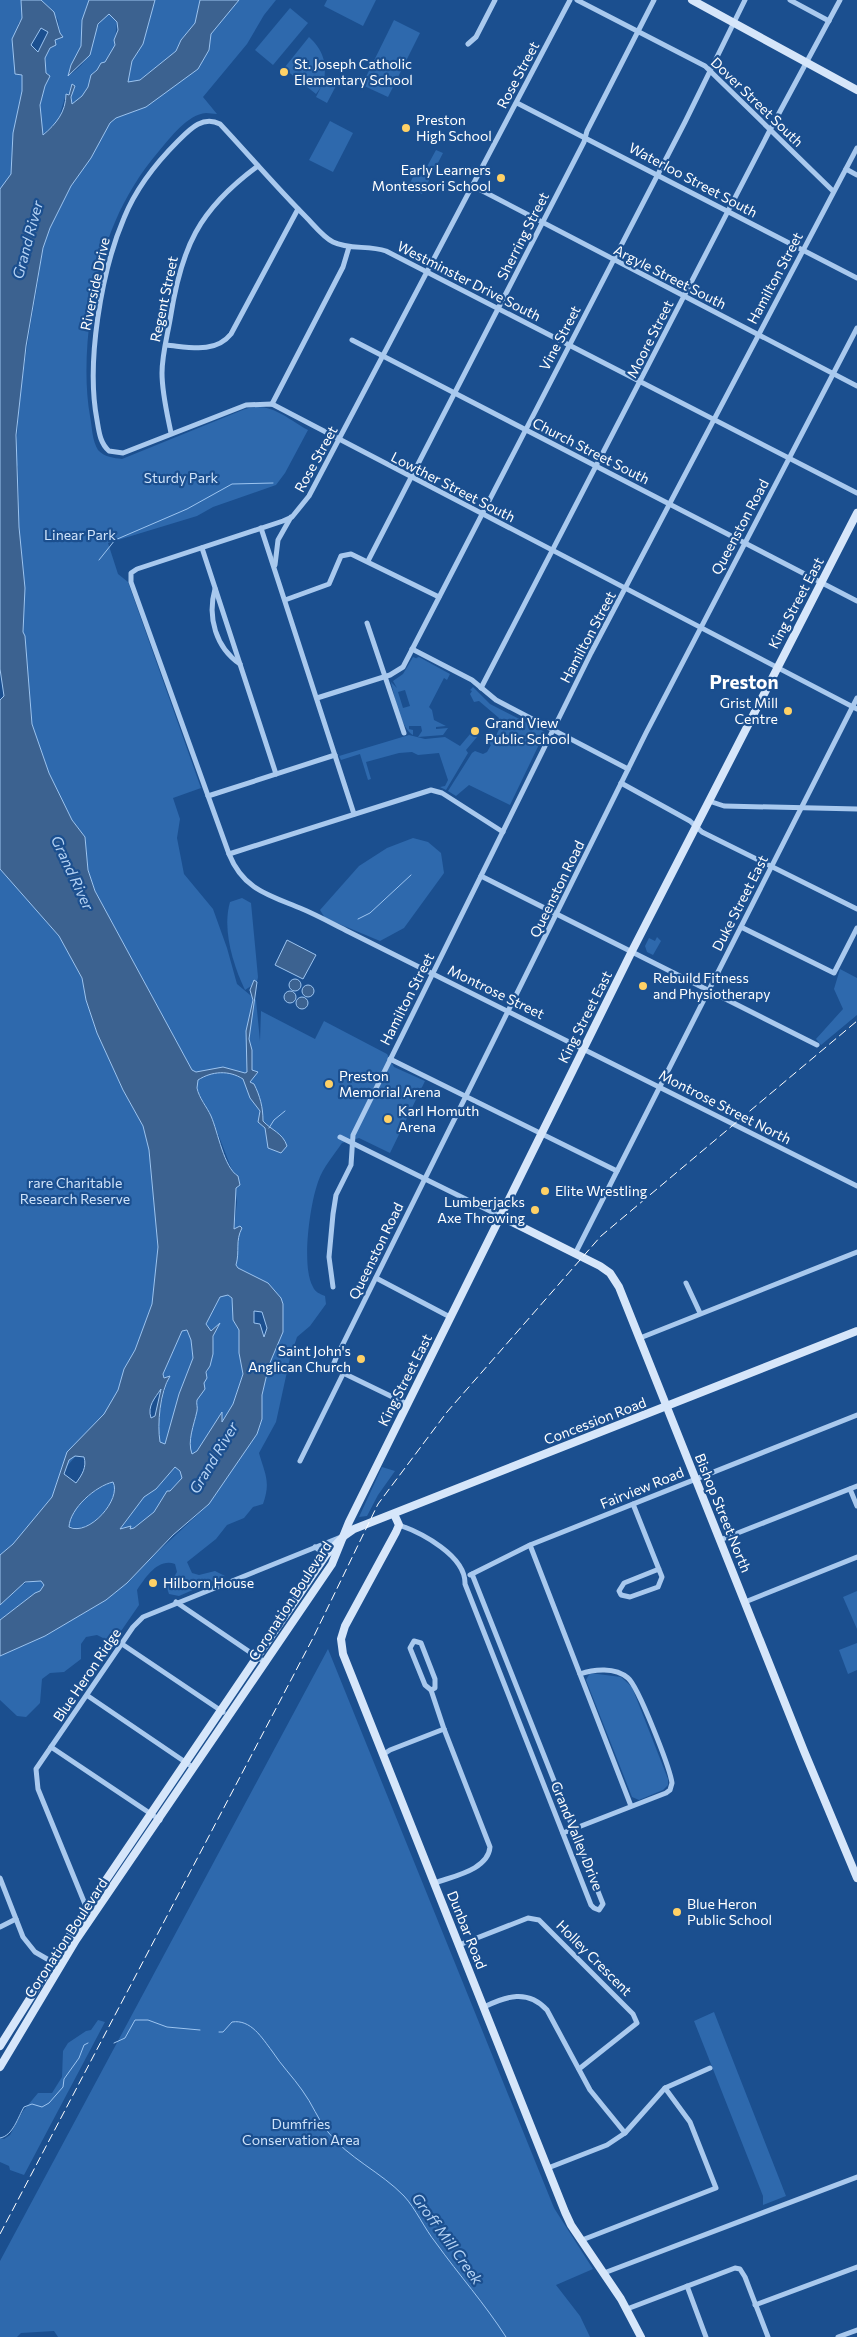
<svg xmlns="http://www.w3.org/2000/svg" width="857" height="2337" viewBox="0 0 857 2337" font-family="Commissioner,sans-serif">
<rect width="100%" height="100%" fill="#1b4f8f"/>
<!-- green -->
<g fill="#2e69ad" fill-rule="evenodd">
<polygon points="0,0 21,0 22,18 18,24 16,74 22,74 22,91 13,133 11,174 0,196"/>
<path d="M41 0H89L82 20 81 46 77 57 71 65 68 76C100 56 86 36 106 15L109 14 117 22 114 48 105 62 92 74 88 87 82 96 71 105 72 85 68 95 66 94 58 121 42 135 40 105 45 86 50 76 46 73V60L44 58 48 50 55 45V40L60 33 58 20 50 8Z"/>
<polygon points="155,0 200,0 195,23 181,40 176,51 140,80 128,83 132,61 143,44"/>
<path d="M239 0H276L264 15 247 44 203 97 217 114C213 114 210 113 206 113 188 114 170 138 159 151 141 172 126 196 115 222 92 274 80 360 90 416 92 426 92 441 98 450 104 457 114 458 122 459L245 409C270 401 286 418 308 430L285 473 276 485 213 507 197 516 108 543 118 574 128 582 201 788 173 798 180 819 177 838 184 874 213 909 227 948 237 984 256 1000 260 1041 261 1011 315 1039 324 1021 387 1054 394 1067 425 1081 390 1153 359 1138 342 1143C334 1155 323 1167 318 1182 310 1204 301 1267 313 1287 315 1292 320 1294 325 1296L326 1304 310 1326 297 1337 290 1358 276 1422 259 1453C265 1474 271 1482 263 1504L253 1507 244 1518 227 1525 216 1539 187 1562 192 1573 199 1575 215 1571 225 1576 179 1596 169 1594 167 1588 177 1572 175 1564C158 1558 146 1577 137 1590L139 1605 119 1634 105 1639 97 1635 86 1637 81 1644V1659L64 1672 50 1673 42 1679 40 1703 26 1717 17 1716 0 1700V1656L45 1636 106 1600 209 1504 257 1434 262 1419V1395L269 1365 283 1332V1304L268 1283 238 1268 236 1264C240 1251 235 1241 242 1228L234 1229 237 1202 233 1173 210 1113 199 1094 192 1070 95 891 88 870 85 837 72 820 49 773 32 724 25 636 23 633 25 588 19 527 18 467 16 463C17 406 26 349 36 293 40 271 41 250 49 229 63 192 89 157 110 123L116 118 146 107 209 50 211 34Z"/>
<polygon points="327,0 376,0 363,26 324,6"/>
<polygon points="290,8 308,23 273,65 255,50"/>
<polygon points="394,20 420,33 388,97 362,85"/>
<path d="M309 37C323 50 327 62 324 82L327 76 338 82 327 103 316 97 321 87 316 94 286 70 285 67Z"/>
<polygon points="330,121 353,133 333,172 309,160"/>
<polygon points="436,150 443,153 422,194 408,187 417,169 424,172"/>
<path d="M413 657 418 659 416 658 419 657 450 674 447 680 444 678 429 707 432 710 434 720 446 726 436 727V729L448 728 443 735 418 737 422 731 421 726H409V729L413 730V735C401 729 394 695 391 682L397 688 393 681 403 674ZM405 690 410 706 403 708 398 692Z"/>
<polygon points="473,687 490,704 545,732 510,805 469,785 456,796 448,791 472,753 475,751 483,754 487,752 491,745 488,743 488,738 495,738 500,727 496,724 499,718 479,701 474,702 470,694 472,691 470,690"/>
<polygon points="471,733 477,737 466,750 468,753 446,790 440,787 445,786 448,780 439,753 418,755 412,752 399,753 366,762 371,779 368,780 360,754 341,760 339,756 409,735 425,739 445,737 460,746"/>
<polygon points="413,838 428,842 441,853 444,873 404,928 380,941 325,918 320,910 359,866 387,848"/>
<polygon points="0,869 59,936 82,978 86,1000 97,1033 123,1090 143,1126 149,1150 158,1247 152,1304 135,1350 124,1369 115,1412 60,1474 52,1497 13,1544 0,1555"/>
<path d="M242 898 251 903 258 977 257 982 245 990C233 965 222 929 230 902Z"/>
<polygon points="657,937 661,941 653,955 647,952 645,946 649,938 655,941"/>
<polygon points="840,969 857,978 857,1015 821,1045 816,1039 843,1009 834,989"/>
<path d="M228 1295 232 1298 233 1320 239 1330V1353L243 1374 233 1404 222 1423 221 1414 197 1451 192 1455C187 1440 194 1425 197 1411 198 1407 196 1404 197 1400 207 1379 213 1353 214 1329L210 1331 206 1324 220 1297Z"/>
<path d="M187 1330 191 1340 193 1358 179 1394 165 1445 160 1443C157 1423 160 1403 167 1383L163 1374 182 1331Z"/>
<polygon points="175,1467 180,1471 183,1478 170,1491 167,1491 154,1512 134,1528 130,1529 131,1527 120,1530 144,1497 156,1489"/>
<polygon points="382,1467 395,1471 378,1495 367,1516 359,1517"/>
<path d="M113 1482C122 1498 89 1537 69 1526 71 1507 95 1488 113 1482Z"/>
<path d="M41 1581 44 1585 40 1591 35 1593 0 1620V1605C15 1592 19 1580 41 1581Z"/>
<polygon points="857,1591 857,1629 843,1597"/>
<polygon points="857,1643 857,1670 848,1674 839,1650"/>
<polygon points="328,1649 554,2208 593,2269 556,2285 580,2316 590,2337 58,2337 54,2331 21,2333 17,2337 0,2337 0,2261"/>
<polygon points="590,1673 621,1677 632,1687 668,1779 668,1785 663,1790 639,1800 632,1797 586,1680"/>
<polygon points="714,2012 786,2196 763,2205 763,2196 694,2021"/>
<polygon points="98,2020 105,2022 24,2175 10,2170 9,2166 0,2162 0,2138 4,2139 10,2135 23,2111 38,2093 52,2093 62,2077 63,2051 68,2043 86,2031 91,2030"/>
</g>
<!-- water -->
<g fill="#3c6290" stroke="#9cc4f0" fill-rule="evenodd">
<path d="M21 0H41L54 12 60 33 63 37 55 40 56 45 50 48 45 58 46 73 50 76 45 86 40 105 43 135C56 124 66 112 66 94L69 95 72 84 75 86 71 97 72 104 82 96 88 87 91 75 97 70 101 63 105 62 115 45 114 40 118 30 117 22 109 14 98 24 90 55 68 76 71 65 81 46 82 20 89 0H155L143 44 132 61 128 82 140 80 176 51 181 40 195 23 200 0H239L211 34 209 50 198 69 146 107 116 118 110 123 91 158 71 186 50 228 43 248 26 346 16 435 19 527 25 588 23 632 25 636 32 724 49 773 72 820 85 837 88 870 95 891 192 1070 196 1072 223 1067 245 1073 247 1072 246 1031 253 1000 250 990 254 980 257 982 249 1039 252 1050V1070L258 1072 250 1082 254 1084C260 1096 263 1107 263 1121 271 1130 283 1133 287 1146L281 1153 268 1148 265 1128 258 1122 260 1111 250 1098 243 1079C229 1070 212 1071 198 1080 198 1083 197 1085 197 1088 199 1098 207 1107 211 1116 218 1132 224 1168 238 1176L240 1185 236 1188 234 1229 240 1226 242 1228C235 1241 240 1251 236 1265L238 1268 268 1283 281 1298 283 1304V1332L269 1365 262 1395V1419L257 1434 209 1504 173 1535 127 1583 106 1600 45 1636 0 1656V1620L35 1593 40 1591 44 1585 41 1581 25 1582 0 1605V1555L13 1544 52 1497 67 1452 104 1414 118 1390 124 1369 135 1350 152 1304 158 1247 149 1150 143 1126 123 1090 97 1033 86 1000 82 978 59 936 0 869V700L4 696 0 669V189L11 174 13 133 22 91V75L15 74 12 39 22 18ZM41 28 48 32 38 52 31 45ZM228 1295 232 1298 233 1320 239 1330V1353L243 1374 233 1404 222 1422V1412L197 1451 192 1454C187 1441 194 1425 197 1411 198 1407 196 1404 197 1400L205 1389 204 1383 207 1378 206 1372 210 1366 213 1354V1336L220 1323 211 1331 206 1324 220 1297ZM254 1311 262 1312 267 1328 264 1337 260 1324 254 1323ZM187 1330 191 1340 193 1358 179 1394 165 1444 160 1442C157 1424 160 1392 170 1376L164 1378 163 1374 182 1331ZM161 1389 155 1416 151 1418C147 1406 155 1398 161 1389ZM75 1456 84 1457C87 1467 82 1475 76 1483L64 1474 69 1460ZM175 1467 180 1471 182 1478 170 1491H167L154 1512 134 1528 130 1529 131 1526 120 1529 144 1497 156 1489ZM113 1482C122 1499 89 1537 69 1527 70 1508 96 1486 113 1482Z"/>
<polygon points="287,940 316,955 303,979 275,965"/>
<circle cx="295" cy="985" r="6"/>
<circle cx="308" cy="991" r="6"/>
<circle cx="290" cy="997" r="6"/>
<circle cx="302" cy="1003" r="6"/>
</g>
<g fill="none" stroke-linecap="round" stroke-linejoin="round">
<!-- stream -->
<g stroke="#9cc4f0" stroke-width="1">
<polyline points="99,560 115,540 187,509 232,484 273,483"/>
<polyline points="358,919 370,913 411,875"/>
<polyline points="269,1128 274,1120 285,1111"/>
<path d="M219 2032H223L232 2022C251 2019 262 2038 272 2051 281 2065 293 2077 302 2090 312 2103 318 2120 328 2132 348 2158 381 2172 404 2196 416 2209 424 2228 436 2243 459 2275 485 2304 506 2337"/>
<polyline points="114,2043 125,2038 135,2020 148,2020 167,2027 200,2030"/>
<path d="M0 2138C13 2136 18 2117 24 2107L32 2104 42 2107 49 2103 63 2087 64 2079 79 2058 84 2045 88 2043"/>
</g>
<!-- street -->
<g stroke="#a9c9ee" stroke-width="5">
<path d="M570 0 309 496 292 517 283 521 137 569 131 573V582L229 854C243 889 268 895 300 908 317 915 333 924 349 932L857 1186"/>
<polyline points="577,0 705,66 833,191"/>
<polyline points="790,0 829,21"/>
<polyline points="468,44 476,37 495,0"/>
<polyline points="517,103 857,278"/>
<polyline points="846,169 857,175"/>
<polyline points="473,186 857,386"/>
<polyline points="352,340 857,601"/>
<path d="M166 345C189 347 215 354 231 334L298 209"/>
<polyline points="272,404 343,267 349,247"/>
<path d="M171 433C167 413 162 393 162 373 162 355 167 337 170 320 181 248 198 210 258 166"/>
<path d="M857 493 386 251C369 245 349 250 333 242 323 237 314 225 306 217 276 187 249 155 220 124 203 115 190 129 178 141 156 163 136 188 124 218 101 272 86 363 97 420 99 432 100 443 109 451L123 453 246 405 272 404 857 709"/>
<polyline points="261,528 354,814"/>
<polyline points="202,548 276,774"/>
<polyline points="368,561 584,142 587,131 654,0"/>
<polyline points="275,565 278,540 291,517"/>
<path d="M215 589C207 617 216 648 240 664"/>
<polyline points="285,600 329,584 341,556 351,554 439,597"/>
<polyline points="367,623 404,733"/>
<polyline points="412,649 472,680 496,700 628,769"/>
<polyline points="481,688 770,130 840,0"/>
<polyline points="317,698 390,675 403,667 685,122 745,0"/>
<polyline points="621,783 690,821 702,832 857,909"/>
<polyline points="208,796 335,755"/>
<polyline points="709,801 724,806 857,809"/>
<polyline points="229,854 431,790 442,793 503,832"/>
<polyline points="481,876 817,1045"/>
<polyline points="741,927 834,973 857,928"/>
<polyline points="390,1059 617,1171"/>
<polyline points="340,1137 500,1216"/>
<polyline points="576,1252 857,698"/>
<polyline points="376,1278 450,1317"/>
<polyline points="686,1283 700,1313"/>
<polyline points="333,1287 329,1257 333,1214 336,1195 351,1165 353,1135 591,653 857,148"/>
<polyline points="640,1338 857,1252"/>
<polyline points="407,1404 339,1371 334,1363 336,1358 646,733 857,328"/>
<polyline points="300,1461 343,1374"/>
<polyline points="850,1489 857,1506"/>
<polyline points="633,1504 662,1577 658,1587 630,1597 621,1595 619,1591 624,1583 659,1569"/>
<path d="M399 1525C422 1533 466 1556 465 1584L591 1905 594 1908 599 1910 603 1904 472 1574"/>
<polyline points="720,1540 857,1486"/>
<polyline points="530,1545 631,1806"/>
<polyline points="315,1547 326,1555"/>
<polyline points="470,1575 530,1545 857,1415"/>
<polyline points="176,1602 266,1663"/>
<polyline points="745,1602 857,1557"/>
<polygon points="414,1641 421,1643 435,1679 435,1688 431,1690 425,1685 410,1648"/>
<polyline points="122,1644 223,1712"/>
<path d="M431 1690 444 1729 490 1847C488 1870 453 1876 435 1883"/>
<polyline points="88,1696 194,1768"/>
<polyline points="51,1747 160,1820"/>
<polyline points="384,1754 390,1750 444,1729"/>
<path d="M563 1833 666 1793 670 1790 672 1783C670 1768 638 1686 628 1678 615 1667 594 1669 580 1674"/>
<polyline points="0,1878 23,1937 35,1952 61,1967"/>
<polyline points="87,1909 38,1789 36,1769 133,1627 143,1617 341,1537"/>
<polyline points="0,1927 16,1919"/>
<polyline points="459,1945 528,1918 539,1920 633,2014 637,2023 579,2069"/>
<path d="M484 2007C506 1996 528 1989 547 2010L590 2090 625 2133"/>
<polyline points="548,2168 607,2145 625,2133 665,2088 710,2068"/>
<polyline points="582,2240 716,2188 690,2122 665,2088"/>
<polyline points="604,2273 857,2177"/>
<polyline points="687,2286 706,2337"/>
<polyline points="755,2305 857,2267"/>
<polyline points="627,2309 735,2268 740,2269 745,2277 768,2337"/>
<polyline points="838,2337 857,2330"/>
</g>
<!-- secondary -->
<g stroke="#d6e6fa" stroke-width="8">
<polyline points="692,0 857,90"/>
<polyline points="500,1216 600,1266 610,1273 619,1287 804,1751 857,1878"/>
<polyline points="394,1514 399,1525 396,1532 345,1626 341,1639 343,1654 565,2212 571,2225 621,2299 641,2337"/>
<polyline points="0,2046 87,1908 326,1555 344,1536 354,1529 857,1331"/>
<polyline points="0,2067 76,1940 332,1564 349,1522 632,951 857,513"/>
</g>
<!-- rail -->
<polyline stroke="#fff" stroke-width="1" stroke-dasharray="9 4" stroke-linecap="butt" points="0,2234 313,1638 378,1504 447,1412 601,1236 857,1021"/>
</g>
<!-- markers -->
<g fill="#ffd166" stroke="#1b4f8f" stroke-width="2">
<circle cx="284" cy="72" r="5"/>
<circle cx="406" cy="128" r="5"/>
<circle cx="501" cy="178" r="5"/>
<circle cx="788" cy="711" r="5"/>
<circle cx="475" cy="731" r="5"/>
<circle cx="643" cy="986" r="5"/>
<circle cx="329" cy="1084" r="5"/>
<circle cx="388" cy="1119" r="5"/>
<circle cx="545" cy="1191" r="5"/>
<circle cx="535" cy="1210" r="5"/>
<circle cx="361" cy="1359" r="5"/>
<circle cx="153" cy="1583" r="5"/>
<circle cx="677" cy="1912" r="5"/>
</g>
<g text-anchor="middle" stroke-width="4.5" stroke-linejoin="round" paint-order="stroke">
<!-- poi labels -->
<g font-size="14" fill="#fff" stroke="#1b4f8f" text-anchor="start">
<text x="294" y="69">St. Joseph Catholic<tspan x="294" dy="16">Elementary School</tspan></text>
<text x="416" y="125">Preston<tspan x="416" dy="16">High School</tspan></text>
<text x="491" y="175" text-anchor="end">Early Learners<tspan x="491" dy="16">Montessori School</tspan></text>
<text x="778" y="708" text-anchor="end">Grist Mill<tspan x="778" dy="16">Centre</tspan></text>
<text x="485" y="728">Grand View<tspan x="485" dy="16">Public School</tspan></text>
<text x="653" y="983">Rebuild Fitness<tspan x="653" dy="16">and Physiotherapy</tspan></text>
<text x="339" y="1081">Preston<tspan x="339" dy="16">Memorial Arena</tspan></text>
<text x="398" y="1116">Karl Homuth<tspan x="398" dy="16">Arena</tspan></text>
<text x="555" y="1196">Elite Wrestling</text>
<text x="525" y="1207" text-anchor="end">Lumberjacks<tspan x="525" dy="16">Axe Throwing</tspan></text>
<text x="351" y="1356" text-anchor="end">Saint John's<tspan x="351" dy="16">Anglican Church</tspan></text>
<text x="163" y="1588">Hilborn House</text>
<text x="687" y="1909">Blue Heron<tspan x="687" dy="16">Public School</tspan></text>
</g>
<!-- street labels -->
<g font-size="14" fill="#fff" stroke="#1b4f8f">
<text transform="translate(518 75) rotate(-62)" y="5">Rose Street</text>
<text transform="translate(757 102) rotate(44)" y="5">Dover Street South</text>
<text transform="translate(693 180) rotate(28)" y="5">Waterloo Street South</text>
<text transform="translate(523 236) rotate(-63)" y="5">Sherring Street</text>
<text transform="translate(670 277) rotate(27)" y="5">Argyle Street South</text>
<text transform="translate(775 278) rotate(-62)" y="5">Hamilton Street</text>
<text transform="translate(469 281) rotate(27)" y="5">Westminster Drive South</text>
<text transform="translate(95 284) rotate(-78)" y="5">Riverside Drive</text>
<text transform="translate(164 299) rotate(-78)" y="5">Regent Street</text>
<text transform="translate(560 338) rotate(-62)" y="5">Vine Street</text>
<text transform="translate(650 339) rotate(-63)" y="5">Moore Street</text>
<text transform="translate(591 451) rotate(27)" y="5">Church Street South</text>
<text transform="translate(316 459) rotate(-61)" y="5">Rose Street</text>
<text transform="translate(453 487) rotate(27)" y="5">Lowther Street South</text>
<text transform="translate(740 527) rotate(-62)" y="5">Queenston Road</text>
<text transform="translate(796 603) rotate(-62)" y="5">King Street East</text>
<text transform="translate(588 637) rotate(-62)" y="5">Hamilton Street</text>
<text transform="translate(557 889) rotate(-64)" y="5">Queenston Road</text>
<text transform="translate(740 903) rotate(-63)" y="5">Duke Street East</text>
<text transform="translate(496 992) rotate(26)" y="5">Montrose Street</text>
<text transform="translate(407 999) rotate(-63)" y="5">Hamilton Street</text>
<text transform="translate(585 1017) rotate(-63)" y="5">King Street East</text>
<text transform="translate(725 1107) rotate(27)" y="5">Montrose Street North</text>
<text transform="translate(376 1251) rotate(-64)" y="5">Queenston Road</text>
<text transform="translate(405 1380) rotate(-63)" y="5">King Street East</text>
<text transform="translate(595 1421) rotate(-21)" y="5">Concession Road</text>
<text transform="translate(642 1488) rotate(-22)" y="5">Fairview Road</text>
<text transform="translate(723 1513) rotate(68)" y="5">Bishop Street North</text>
<text transform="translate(290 1601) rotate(-57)" y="5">Coronation Boulevard</text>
<text transform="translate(87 1675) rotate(-56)" y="5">Blue Heron Ridge</text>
<text transform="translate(577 1836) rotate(68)" y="5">Grand Valley Drive</text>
<text transform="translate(467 1930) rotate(68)" y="5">Dunbar Road</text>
<text transform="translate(66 1938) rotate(-57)" y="5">Coronation Boulevard</text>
<text transform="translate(594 1958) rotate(45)" y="5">Holley Crescent</text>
</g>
<!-- park labels -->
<g font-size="14" fill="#cfe3fa" stroke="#1b4f8f">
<text x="181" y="483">Sturdy Park</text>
<text x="80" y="540">Linear Park</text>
<text x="75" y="1188">rare Charitable<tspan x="75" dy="16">Research Reserve</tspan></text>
<text x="301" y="2129">Dumfries<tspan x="301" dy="16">Conservation Area</tspan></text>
</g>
<!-- water labels -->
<g font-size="15" font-style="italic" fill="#b5d3f5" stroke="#1b4f8f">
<text transform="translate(28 240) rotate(-75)" y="5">Grand River</text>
<text transform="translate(72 873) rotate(65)" y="5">Grand River</text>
<text transform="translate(214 1458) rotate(-59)" y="5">Grand River</text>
<text transform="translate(447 2239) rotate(54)" y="5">Groff Mill Creek</text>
</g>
<!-- district labels -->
<g font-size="19" font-weight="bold" fill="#fff" stroke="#1b4f8f">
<text x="744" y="689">Preston</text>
</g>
</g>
</svg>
